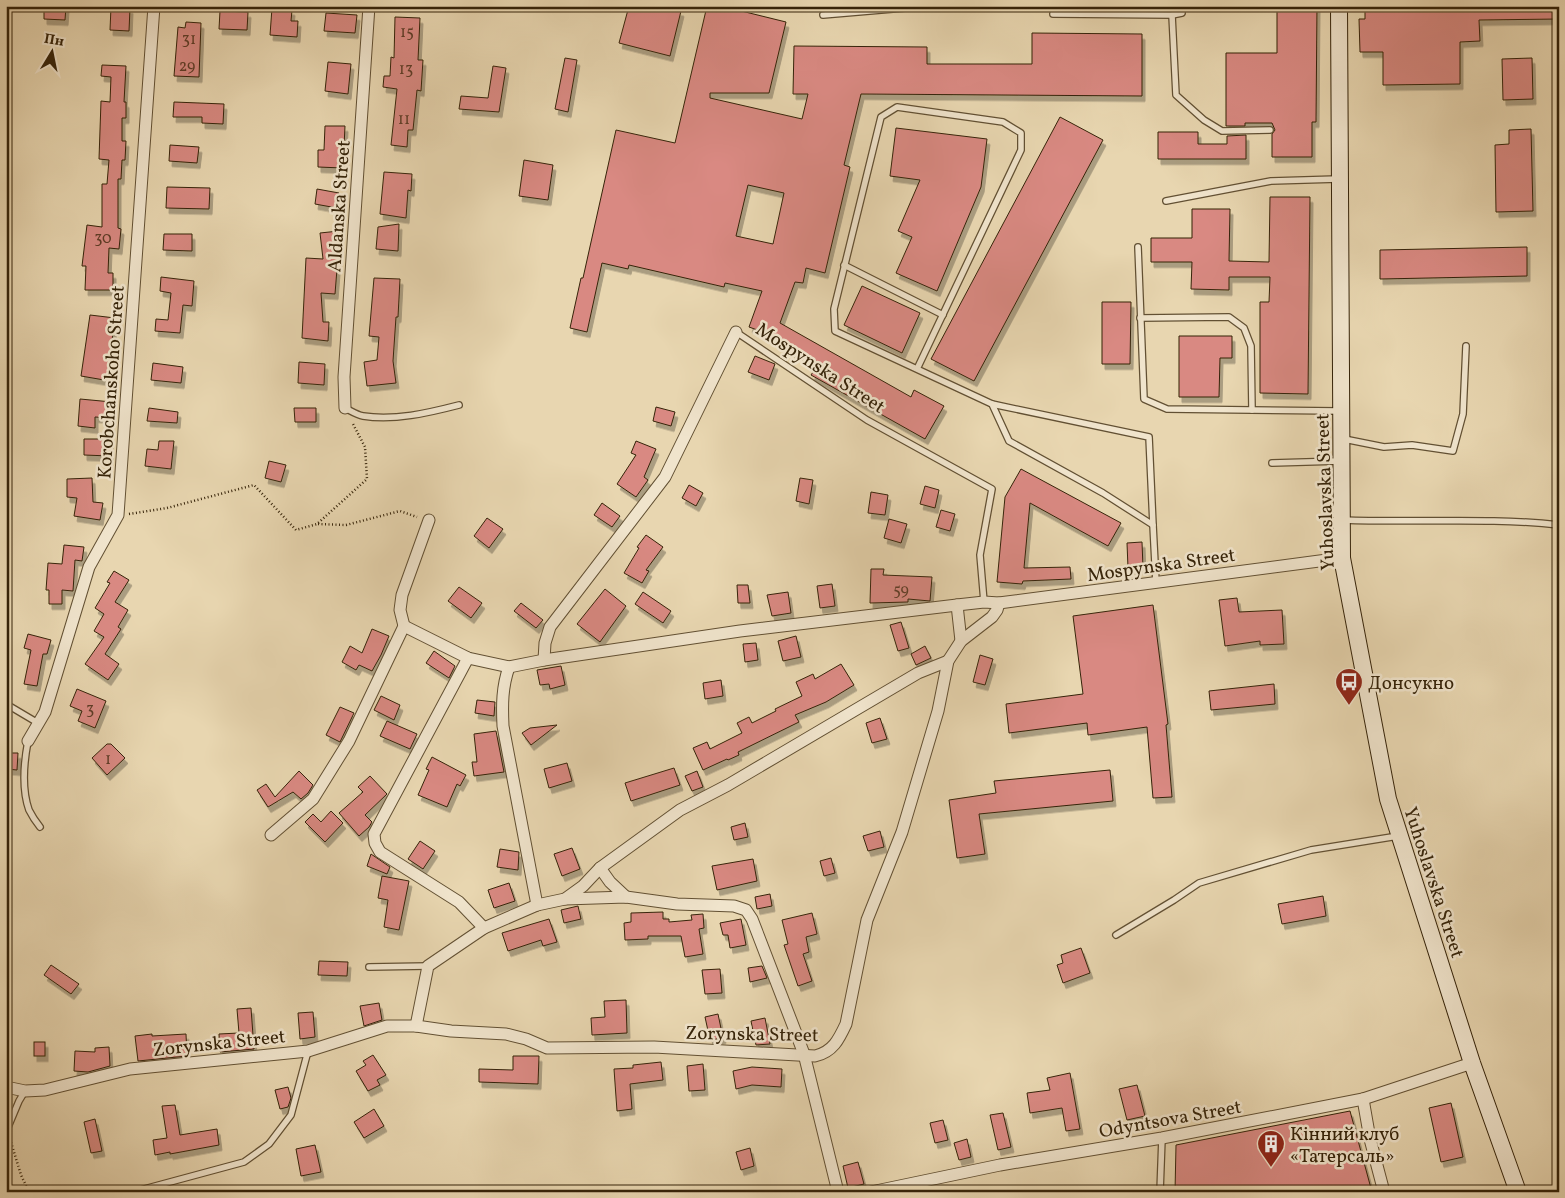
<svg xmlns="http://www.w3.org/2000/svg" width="1565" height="1198" viewBox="0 0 1565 1198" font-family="Vollkorn,serif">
<defs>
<filter id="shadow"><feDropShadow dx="3" dy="5.5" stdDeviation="0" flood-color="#0004"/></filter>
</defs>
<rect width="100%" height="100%" fill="#e8d6b0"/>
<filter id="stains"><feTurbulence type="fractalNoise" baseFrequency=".004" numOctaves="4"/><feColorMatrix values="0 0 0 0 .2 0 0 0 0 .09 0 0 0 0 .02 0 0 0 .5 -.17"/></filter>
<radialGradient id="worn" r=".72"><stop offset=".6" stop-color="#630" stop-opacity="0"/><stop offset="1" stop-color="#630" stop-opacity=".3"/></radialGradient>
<!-- building -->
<g fill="#d98982" stroke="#352309" fill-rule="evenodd" filter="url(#shadow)">
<polygon points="44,6 66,6 65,20 44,19"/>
<polygon points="629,6 662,6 681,11 670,56 619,43"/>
<path d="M707 6H721L786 22 769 93H710V98L802 119 808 94H793L794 46 927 47V64H1032V33L1142 34V96L861 94 844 165 850 167 825 273 806 268 803 283 795 282 780 323 911 397 914 390 944 406 925 439 811 375 817 366 779 344 782 339 749 327 762 291 725 283 724 287 629 265 628 269 602 263 587 332 570 328 581 278H583L616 130 675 143ZM748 185 784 193 773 244 736 236Z"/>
<polygon points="1277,6 1317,6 1316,122 1312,122 1312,157 1272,157 1272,134 1275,130 1272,123 1245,123 1245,126 1226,126 1226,53 1277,53"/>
<polygon points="1365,6 1559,6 1559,19 1479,20 1480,41 1460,42 1460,84 1383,85 1383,52 1360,52 1359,19 1365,19"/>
<polygon points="111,7 130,8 129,31 110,30"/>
<polygon points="272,8 292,10 291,21 298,21 297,37 270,35"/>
<polygon points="220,11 248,12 247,30 219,29"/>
<polygon points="326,13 357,15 355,33 324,31"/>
<polygon points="395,17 420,18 418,60 423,60 421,91 417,90 413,130 408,130 407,147 391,145 397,89 383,87 384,76 390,76 391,57 394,58"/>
<polygon points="186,22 201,23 199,77 174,76 178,27 185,28"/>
<polygon points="565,58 577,60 568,112 555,109"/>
<polygon points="1532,58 1533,99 1503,100 1502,59"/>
<polygon points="328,62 351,64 348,94 325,91"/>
<polygon points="102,65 126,66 124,102 126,102 126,118 122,118 122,141 126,141 125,160 122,160 121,179 118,179 118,228 121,229 119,249 109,248 108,273 113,273 113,290 85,290 86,266 82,266 87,225 102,227 102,184 107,184 109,160 99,159 101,101 110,102 111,77 101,76"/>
<polygon points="493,66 506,68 499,112 459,109 461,96 488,98"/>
<polygon points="174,102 224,104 223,124 202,123 202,117 173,117"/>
<polygon points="1060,117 1103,140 974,381 931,359"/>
<polygon points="325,126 345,126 343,168 318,167 318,150 324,150"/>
<polygon points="896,128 987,139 981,187 937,291 896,273 912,237 898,231 920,180 890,176"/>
<polygon points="1531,129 1533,211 1496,212 1495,145 1509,144 1509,130"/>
<polygon points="1158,132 1198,132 1198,144 1227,144 1227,136 1246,135 1246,159 1158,159"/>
<polygon points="170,145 199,147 197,163 169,161"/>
<polygon points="524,160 553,165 548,200 519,196"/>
<polygon points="384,172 412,174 411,191 408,190 406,218 380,214"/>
<polygon points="167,187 210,188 209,209 166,208"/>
<polygon points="317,189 339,193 337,208 315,204"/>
<polygon points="1270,197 1310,197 1308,394 1260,393 1260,302 1269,302 1270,277 1229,277 1229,290 1191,289 1192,262 1151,262 1151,238 1192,238 1192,209 1230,209 1229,261 1269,262"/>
<polygon points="399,224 398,251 376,249 378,227"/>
<polygon points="339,231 340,244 339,244 335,294 321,293 323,322 329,322 328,341 302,338 306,258 323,259 320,233"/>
<polygon points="164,234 192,234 192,251 163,250"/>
<polygon points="1527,247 1527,276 1380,279 1380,250"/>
<polygon points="161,277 194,281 192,306 183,305 180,333 155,331 156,319 168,320 171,293 160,291"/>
<polygon points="374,278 400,279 398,317 396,317 393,361 396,383 367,386 364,362 377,360 379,337 369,336"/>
<polygon points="862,286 920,313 902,353 844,325"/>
<polygon points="1102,302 1131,302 1130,364 1102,364"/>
<polygon points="90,315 115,318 111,348 114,348 114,362 110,381 81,376"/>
<polygon points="1179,336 1232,336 1232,358 1220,358 1219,397 1179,397"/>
<polygon points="755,356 775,364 769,380 748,372"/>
<polygon points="299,362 325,364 324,385 298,383"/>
<polygon points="153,363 183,367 181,383 151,380"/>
<polygon points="80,399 112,402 111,418 95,417 95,428 78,426"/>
<polygon points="656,407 675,412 671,426 653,421"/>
<polygon points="149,408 178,412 177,423 147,421"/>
<polygon points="294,408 316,408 316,422 295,422"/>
<polygon points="84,439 110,439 110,456 84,455"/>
<polygon points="159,441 174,441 171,469 145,466 147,449 158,450"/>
<polygon points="636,441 656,449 644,477 648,480 636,497 617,484 636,455 631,453"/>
<polygon points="269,461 286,465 281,482 265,478"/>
<polygon points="1021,469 1121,523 1108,546 1030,503 1024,568 1070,567 1071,579 1023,581 1022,584 997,582 1005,497"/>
<polygon points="92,478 93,502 103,503 100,520 74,516 77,498 67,497 67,479"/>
<polygon points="800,478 813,480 809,504 796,501"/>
<polygon points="689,485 703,493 696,506 682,498"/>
<polygon points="925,486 939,490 935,508 920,504"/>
<polygon points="871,492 888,495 885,515 868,513"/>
<polygon points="602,503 620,516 612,527 594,515"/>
<polygon points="941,510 955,514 950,531 936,527"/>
<polygon points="487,518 503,529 489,548 474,536"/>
<polygon points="889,519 907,524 901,543 884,538"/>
<polygon points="646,535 663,547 646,570 649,571 642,583 624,573 639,548 637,547"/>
<polygon points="1142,542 1143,568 1128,568 1127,543"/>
<polygon points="64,545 84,547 82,561 75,560 73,591 62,590 62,604 49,604 49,590 46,590 48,563 62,564"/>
<polygon points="871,569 884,569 883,575 932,577 930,601 908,599 908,602 870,603"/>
<polygon points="114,571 129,580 115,602 128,610 118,627 121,629 105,654 119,664 108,680 85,664 104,637 94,631 104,614 95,608 110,583 107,582"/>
<polygon points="832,584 835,606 820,608 817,586"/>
<polygon points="737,585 748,585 750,603 738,603"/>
<polygon points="459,587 482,603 471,618 448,601"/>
<polygon points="605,589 626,606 600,642 577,624"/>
<polygon points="643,592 671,611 663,623 635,604"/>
<polygon points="788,592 791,613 772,616 767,595"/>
<polygon points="1237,598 1239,612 1282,610 1284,644 1260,645 1260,641 1225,646 1219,600"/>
<polygon points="521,603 543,620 536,628 514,611"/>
<polygon points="1153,605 1168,724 1166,725 1172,797 1153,798 1147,727 1088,735 1087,723 1009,733 1006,704 1083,694 1073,616"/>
<polygon points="901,622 909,648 898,651 890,625"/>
<polygon points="372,629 389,636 381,655 372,671 359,665 356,670 342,662 350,646 362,653"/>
<polygon points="28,634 51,640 47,654 43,654 37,686 24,684 31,650 24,648"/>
<polygon points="796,636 801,657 783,661 778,641"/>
<polygon points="756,643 758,660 745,662 743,644"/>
<polygon points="925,646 931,658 916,665 911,654"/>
<polygon points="434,651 455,666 449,678 426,663"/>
<polygon points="980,655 993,659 985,685 973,682"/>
<polygon points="841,664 854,685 826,702 795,715 799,722 738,752 739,755 728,760 727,759 703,770 693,748 707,742 710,749 742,733 737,723 749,717 752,723 776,711 775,709 802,696 796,682 813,674 815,679"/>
<polygon points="561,666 565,685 550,689 549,684 540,685 537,670"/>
<polygon points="721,680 723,696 705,699 703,683"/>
<polygon points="1274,684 1275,704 1211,710 1209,691"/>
<polygon points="77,689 106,701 95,728 78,721 82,711 70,706"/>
<polygon points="381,696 400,705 394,720 374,710"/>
<polygon points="477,700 495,702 494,716 475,713"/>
<polygon points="340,707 354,713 340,742 326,735"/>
<polygon points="880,718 887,739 872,743 866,723"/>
<polygon points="387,721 417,734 410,749 380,736"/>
<polygon points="557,725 531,745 522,733 530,728"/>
<polygon points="496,731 504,772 474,776 472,762 477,762 474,734"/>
<polygon points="107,744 111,744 125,758 107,775 92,758"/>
<polygon points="6,753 18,753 17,770 6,769"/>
<polygon points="432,757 466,775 460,786 457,784 447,807 418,795 429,770 426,769"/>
<polygon points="567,763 572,781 549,788 544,769"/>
<polygon points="674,768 680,785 631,801 625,783"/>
<polygon points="1110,770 1113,801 979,814 985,854 957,858 949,800 996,793 994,781"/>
<polygon points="299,771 313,785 308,793 301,799 293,792 268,807 257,790 266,784 275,797"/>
<polygon points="697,771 703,787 692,791 685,776"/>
<polygon points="370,776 387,794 365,815 372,822 369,827 359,836 339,813 363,792 358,787"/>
<polygon points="331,811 343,823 325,842 305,822 313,814 321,822"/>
<polygon points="745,823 748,837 734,840 731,827"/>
<polygon points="880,831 884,847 868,851 863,836"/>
<polygon points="420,841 435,851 423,869 408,859"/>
<polygon points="572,848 580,869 562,876 554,854"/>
<polygon points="500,849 519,852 518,870 497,867"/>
<polygon points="371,854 390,867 387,874 367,866"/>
<polygon points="831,858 835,873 824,876 820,861"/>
<polygon points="753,859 757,881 717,890 712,866"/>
<polygon points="382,876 409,881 399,930 384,927 388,900 378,898"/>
<polygon points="509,883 515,901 494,908 488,890"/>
<polygon points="770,894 772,906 757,909 755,897"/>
<polygon points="1323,896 1326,916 1282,924 1278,904"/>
<polygon points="578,906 581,919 564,923 561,910"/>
<polygon points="663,912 663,919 669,919 669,922 692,920 691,915 703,914 704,928 699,929 703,954 685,957 681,936 648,936 648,939 625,940 624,923 631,922 631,913"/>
<polygon points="812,913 817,934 806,937 809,952 803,954 812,981 798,986 784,945 788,944 782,920"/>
<polygon points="549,919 557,942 543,946 541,940 508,951 502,933"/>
<polygon points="741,919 746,945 730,948 728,935 723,935 720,923"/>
<polygon points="1081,948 1090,973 1063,983 1057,965 1063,963 1061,955"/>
<polygon points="319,961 348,962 347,976 318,975"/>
<polygon points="51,965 79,984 71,994 44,975"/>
<polygon points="762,966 767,978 750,982 748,968"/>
<polygon points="720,969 722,993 705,994 702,970"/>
<polygon points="626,1000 627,1033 592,1035 591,1018 605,1017 604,1001"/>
<polygon points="379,1003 382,1020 364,1026 360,1006"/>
<polygon points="251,1008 254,1049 220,1052 219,1034 239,1033 237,1009"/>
<polygon points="313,1012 315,1037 300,1039 298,1013"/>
<polygon points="718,1014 723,1038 710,1040 705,1017"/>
<polygon points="765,1018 770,1044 756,1045 751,1021"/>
<polygon points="152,1034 152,1036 186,1034 187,1056 138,1061 135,1036"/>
<rect x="34" y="1042" width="11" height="14"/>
<polygon points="109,1047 110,1066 88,1072 74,1071 75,1051 95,1052 95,1048"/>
<polygon points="373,1055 386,1075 377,1080 380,1085 368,1091 356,1071 366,1065 363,1061"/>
<polygon points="513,1056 539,1056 538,1084 479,1082 479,1069 513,1070"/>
<polygon points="661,1062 663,1080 630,1084 632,1109 617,1111 614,1069 633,1068 633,1065"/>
<polygon points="703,1064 705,1090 689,1091 687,1066"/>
<polygon points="752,1067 782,1069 781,1087 752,1085 736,1089 733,1071"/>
<polygon points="1070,1073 1080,1129 1066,1131 1062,1108 1030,1113 1027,1093 1050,1090 1047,1078"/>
<polygon points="1137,1085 1145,1116 1127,1120 1119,1089"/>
<polygon points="288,1087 291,1098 288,1107 280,1109 275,1090"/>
<polygon points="1451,1103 1463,1157 1441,1162 1429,1108"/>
<polygon points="175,1105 180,1135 217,1129 219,1145 170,1154 170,1152 155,1155 153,1140 167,1138 162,1106"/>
<polygon points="374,1109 384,1126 364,1138 354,1122"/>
<polygon points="1350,1111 1372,1192 1175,1192 1176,1145"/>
<polygon points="1003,1113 1011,1147 998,1150 990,1115"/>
<polygon points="95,1119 102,1151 91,1153 84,1122"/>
<polygon points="943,1120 948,1140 935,1143 930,1123"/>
<polygon points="967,1139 971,1157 959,1160 954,1143"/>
<polygon points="315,1145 321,1172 301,1176 296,1149"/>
<polygon points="750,1148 754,1166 741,1170 736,1152"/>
<polygon points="858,1162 864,1184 848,1188 843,1166"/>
</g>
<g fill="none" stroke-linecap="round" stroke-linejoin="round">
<defs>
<g id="service">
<polyline points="1053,14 1172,15 1182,13 1182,6"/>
<polyline points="823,15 928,6"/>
<polyline points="1172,15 1176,95 1204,120 1222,131 1270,130"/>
<polyline points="1166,201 1271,181 1338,179"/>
<polyline points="1138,247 1144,399 1167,409 1339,411"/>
<polyline points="844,265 943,315"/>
<polyline points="1140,318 1229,317 1244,328 1251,346 1252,410"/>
<polyline points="736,332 867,420 992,489 980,555 984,602"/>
<polyline points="917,369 1021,150 1021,133 1003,122 897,107 881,117 834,309 835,331 992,404 1009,441 1103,493 1153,525 1156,583"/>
<polyline points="992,404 1149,437 1153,525"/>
<path d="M345 408C351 411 357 415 363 416 394 421 428 413 459 405"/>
<polyline points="1344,439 1384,447 1412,445 1453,451 1463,414 1466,346"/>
<polyline points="1272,463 1340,461"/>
<path d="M1344 520C1416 523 1488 517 1559 525"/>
<polyline points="6,704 38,723"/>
<path d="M28 741C24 762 22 790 29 810 32 816 36 822 40 827"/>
<polyline points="1116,935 1174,900 1199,883 1311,850 1398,836"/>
<polyline points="369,967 428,966"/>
<polyline points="6,1132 19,1101 25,1091"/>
<polyline points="133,1192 244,1162 269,1144 291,1115 308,1051"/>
<polyline points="1160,1192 1162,1138"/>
</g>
<g id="minor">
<polyline points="345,408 344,377 369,6"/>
<polyline points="957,605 961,641"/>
<polyline points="404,626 468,658 509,667 544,660 740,631 957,605 984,602 999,603 1342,558"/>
<polyline points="404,626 400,610 402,595 429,520"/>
<polyline points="468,658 374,834 375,843 380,852 459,902 484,928"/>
<polyline points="544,660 545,643 550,627 665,477 736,332"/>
<path d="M509 667C502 687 502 705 503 726L537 905"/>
<polyline points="28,741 45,712 89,567 118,515 154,6"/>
<polyline points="271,835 313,799 349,741 404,626"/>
<polyline points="600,868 610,882 626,897"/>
<polyline points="565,899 626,897 677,904 734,906 746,910 752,919 804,1054 838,1192"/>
<polyline points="416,1026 428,966 484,928 537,905 565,899 583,886 600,868 680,810 728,785 918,673 948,661"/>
<path d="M6 1087 25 1091 45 1090 130 1069 308 1051 387 1026H416L451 1031 506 1034 526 1039 547 1048 654 1047 815 1056C833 1052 839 1039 846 1024L867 920 902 832 938 711 948 661 961 641 992 617 997 610 999 603"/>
<polyline points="1363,1099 1370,1139 1384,1192"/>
<polyline points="871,1192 1000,1165 1162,1138 1363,1099 1472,1063"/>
</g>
<polyline id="secondary" points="1339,6 1342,558 1388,799 1472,1063 1518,1192"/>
</defs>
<!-- service casing -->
<use href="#service" stroke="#625033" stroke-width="8"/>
<!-- minor casing -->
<use href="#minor" stroke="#625033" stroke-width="13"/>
<!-- secondary casing -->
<use href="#secondary" stroke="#352309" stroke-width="18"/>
<!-- path -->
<g stroke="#352309" stroke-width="2.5" stroke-dasharray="1 2.5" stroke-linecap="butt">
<polyline points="129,514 167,508 254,485 296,530 317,524 367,479 365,447 353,424"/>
<polyline points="318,524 346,525 400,511 417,517"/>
<polyline points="10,1139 21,1175 29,1192"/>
</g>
<!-- service -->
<use href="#service" stroke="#f0e4cc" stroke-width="5.5"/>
<!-- minor -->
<use href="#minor" stroke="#f0e4cc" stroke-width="11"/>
<!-- secondary -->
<use href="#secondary" stroke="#f0e4cc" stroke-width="16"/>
</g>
<!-- icons -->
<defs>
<symbol id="bus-pin" viewBox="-11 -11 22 30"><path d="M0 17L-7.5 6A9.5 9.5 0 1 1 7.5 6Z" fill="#8f2418" stroke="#f0e4cc"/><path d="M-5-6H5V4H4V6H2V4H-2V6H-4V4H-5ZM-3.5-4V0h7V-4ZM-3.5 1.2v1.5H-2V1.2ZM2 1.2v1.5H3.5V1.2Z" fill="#fff"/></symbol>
<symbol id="building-pin" viewBox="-11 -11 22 30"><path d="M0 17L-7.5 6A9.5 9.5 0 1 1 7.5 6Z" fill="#8f2418" stroke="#f0e4cc"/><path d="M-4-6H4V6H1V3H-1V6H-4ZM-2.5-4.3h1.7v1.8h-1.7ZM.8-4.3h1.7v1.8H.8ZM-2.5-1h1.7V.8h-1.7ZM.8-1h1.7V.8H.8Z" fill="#fff"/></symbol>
</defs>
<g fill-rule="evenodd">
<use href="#bus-pin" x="1333" y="666" width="32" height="43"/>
<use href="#building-pin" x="1255" y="1128" width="32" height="43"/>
</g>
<g text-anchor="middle" stroke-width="5" stroke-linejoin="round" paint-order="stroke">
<!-- number labels -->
<g font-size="16" fill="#5e3c27">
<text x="407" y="37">15</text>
<text x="189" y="44">31</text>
<text x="187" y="71">29</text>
<text x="406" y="74">13</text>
<text x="404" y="124">11</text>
<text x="103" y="243">30</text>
<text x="901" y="595">59</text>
<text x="90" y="714">3</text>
<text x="108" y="764">1</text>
</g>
<!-- street labels -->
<g font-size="19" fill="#352309" stroke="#f0e4cc">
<text transform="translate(338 206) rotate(-86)" y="7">Aldanska Street</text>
<text transform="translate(821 367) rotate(33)" y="7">Mospynska Street</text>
<text transform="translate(110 382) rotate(-86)" y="7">Korobchanskoho Street</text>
<text transform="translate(1324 492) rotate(-92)" y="7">Yuhoslavska Street</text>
<text transform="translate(1161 564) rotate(-8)" y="7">Mospynska Street</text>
<text transform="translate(1435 882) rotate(72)" y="7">Yuhoslavska Street</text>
<text transform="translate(752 1033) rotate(1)" y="7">Zorynska Street</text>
<text transform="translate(219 1042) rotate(-6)" y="7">Zorynska Street</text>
<text transform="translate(1170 1118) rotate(-10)" y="7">Odyntsova Street</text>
</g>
<!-- poi labels -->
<g font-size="19" fill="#352309" stroke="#f0e4cc" text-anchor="start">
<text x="1368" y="689">Донсукно</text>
<text x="1290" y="1140">Кінний клуб<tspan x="1290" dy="22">«Татерсаль»</tspan></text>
</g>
</g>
<!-- margin -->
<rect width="1565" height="1198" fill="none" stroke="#e8d6b0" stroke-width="25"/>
<rect x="8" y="8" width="1550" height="1183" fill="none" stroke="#352309" stroke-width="2.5"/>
<rect x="12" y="12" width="1540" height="1173" fill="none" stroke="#352309"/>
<!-- north arrow -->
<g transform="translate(52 52) rotate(10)" stroke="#f0e4cc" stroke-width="4" paint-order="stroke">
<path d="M0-4L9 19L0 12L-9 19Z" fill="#352309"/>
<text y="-8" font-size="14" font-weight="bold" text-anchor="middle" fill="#352309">Пн</text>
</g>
<rect width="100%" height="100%" filter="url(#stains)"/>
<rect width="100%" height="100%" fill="url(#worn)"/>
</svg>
